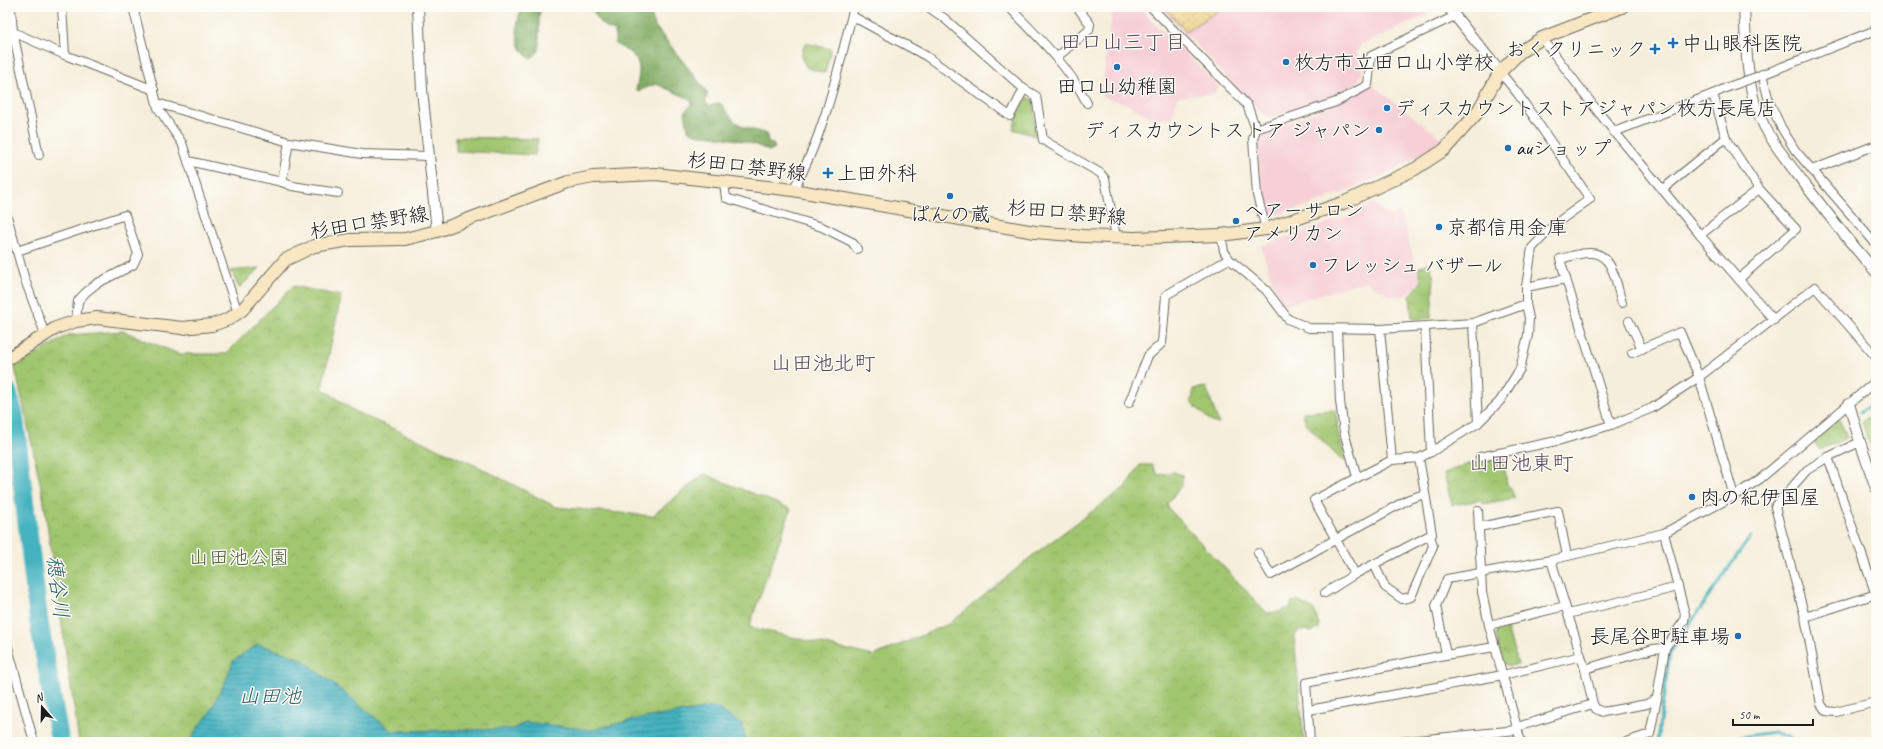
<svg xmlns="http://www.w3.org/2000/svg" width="1883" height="749" viewBox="0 0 1883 749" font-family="Caveat,'Klee One',sans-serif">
<defs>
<pattern id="forest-crowns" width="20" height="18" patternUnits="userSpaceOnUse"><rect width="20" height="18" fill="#80ab62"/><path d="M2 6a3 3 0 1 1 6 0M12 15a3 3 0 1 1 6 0" fill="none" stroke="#688a50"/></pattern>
<pattern id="sand-dots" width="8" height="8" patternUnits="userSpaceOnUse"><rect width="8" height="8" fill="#eeda9e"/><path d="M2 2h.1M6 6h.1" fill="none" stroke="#ccba88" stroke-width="1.8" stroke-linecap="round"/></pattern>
<pattern id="park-crowns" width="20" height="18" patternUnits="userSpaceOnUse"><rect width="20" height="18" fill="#a1c670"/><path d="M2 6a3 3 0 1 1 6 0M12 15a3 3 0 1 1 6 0" fill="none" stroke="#8aaa60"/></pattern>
<pattern id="water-rules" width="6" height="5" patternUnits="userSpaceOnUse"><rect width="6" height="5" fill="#44b2c0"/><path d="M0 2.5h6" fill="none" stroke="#38909b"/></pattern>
</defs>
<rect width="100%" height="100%" fill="#fdfcf7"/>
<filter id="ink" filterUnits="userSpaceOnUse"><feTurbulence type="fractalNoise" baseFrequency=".025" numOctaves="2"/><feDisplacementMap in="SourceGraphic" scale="8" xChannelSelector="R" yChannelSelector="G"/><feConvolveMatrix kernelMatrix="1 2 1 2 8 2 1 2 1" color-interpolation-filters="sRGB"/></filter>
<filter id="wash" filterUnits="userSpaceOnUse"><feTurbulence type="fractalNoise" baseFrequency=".012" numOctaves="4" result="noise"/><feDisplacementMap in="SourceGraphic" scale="16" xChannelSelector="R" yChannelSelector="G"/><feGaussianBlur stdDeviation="0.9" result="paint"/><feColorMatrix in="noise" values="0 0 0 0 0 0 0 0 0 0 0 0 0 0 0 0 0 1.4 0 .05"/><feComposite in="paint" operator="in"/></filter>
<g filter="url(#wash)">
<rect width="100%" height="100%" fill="#f5eeda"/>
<!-- built -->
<g fill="#f6cfd7">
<polygon points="1113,7 1138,7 1216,83 1218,87 1215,93 1177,97 1173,117 1154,119 1126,104 1101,96"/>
<polygon points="1160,7 1422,7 1428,15 1360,45 1357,53 1363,72 1358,81 1352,86 1334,95 1270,118 1259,111"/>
<polygon points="1372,85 1441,138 1427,151 1412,160 1375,179 1314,204 1269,217 1258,164 1257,138 1262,132 1309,115"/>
<polygon points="1373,203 1387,215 1401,213 1420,282 1406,296 1391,296 1365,281 1280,306 1261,246 1344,218"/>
</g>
<!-- forest -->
<g fill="url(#forest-crowns)" stroke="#4e643f">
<path d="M522 7H542L539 16V51L531 59C514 49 515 24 522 7Z"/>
<path d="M591 7H648L655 26 707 92V98L705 102 710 106 720 103 734 121 744 127 767 134 768 143 773 144 775 148 769 151C751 141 731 139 711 136 701 134 697 137 688 130L685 112 692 103 688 98 656 84 638 91 636 89C643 62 639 56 615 44V31C597 25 600 21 591 7Z"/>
</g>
<!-- sand -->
<polygon fill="url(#sand-dots)" stroke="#857b5d" points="1164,7 1224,7 1186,31"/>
<!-- park -->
<g fill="url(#park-crowns)" stroke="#5e7146">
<polygon points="805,43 831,49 825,73 807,68 801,57"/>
<polygon points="1027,97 1034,100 1035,136 1013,129 1020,109"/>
<polygon points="456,137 538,139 535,155 456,151"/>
<polygon points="1429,263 1434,278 1431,318 1412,319 1410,296 1422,281 1418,268"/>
<polygon points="260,268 239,288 231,271"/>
<polygon points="293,286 341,296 322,388 356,412 479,467 556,507 652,516 704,474 791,509 749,627 873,656 949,624 1032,556 1125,487 1140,465 1152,465 1158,475 1174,472 1182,475 1182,485 1167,504 1170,510 1267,613 1279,612 1291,607 1291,602 1297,601 1314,610 1319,624 1319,629 1310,632 1307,630 1298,631 1294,637 1304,742 79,742 43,496 15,367 68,335 123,331 179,354 226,354"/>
<polygon points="1206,387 1219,424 1211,422 1190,401 1193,397 1193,389"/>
<polygon points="1336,410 1338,434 1346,459 1343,462 1306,424 1303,412"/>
<polygon points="1876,411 1876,463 1862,422"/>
<polygon points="1836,419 1840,420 1847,438 1820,450 1813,441"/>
<polygon points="1503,457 1507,485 1511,489 1515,498 1483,504 1482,500 1452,505 1444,473 1468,464"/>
<polygon points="1506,625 1518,664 1510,666 1502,663 1495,634 1499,627"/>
</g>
<!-- water -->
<polygon fill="url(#water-rules)" stroke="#30676e" points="258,644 302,659 392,731 513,729 526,722 592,730 632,720 715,707 742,724 746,742 190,742 198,727 209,714 226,680 233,661"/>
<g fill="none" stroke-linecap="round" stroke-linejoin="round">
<!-- stream -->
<g stroke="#44b2c0" stroke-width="3">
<polyline points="1860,413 1876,401"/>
<polyline points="1657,742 1670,652 1751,536"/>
<polyline points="1705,742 1774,732 1800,742"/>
<polyline points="1873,742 1876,741"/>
</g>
<!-- river -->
<polyline stroke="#44b2c0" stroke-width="19" points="7,391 14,415 39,623 60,742"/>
</g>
</g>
<g filter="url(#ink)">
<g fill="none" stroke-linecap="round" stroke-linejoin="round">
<defs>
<g id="minor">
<polyline points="11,7 13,32 39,155"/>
<polyline points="62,7 65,55"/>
<polyline points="133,7 158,108 182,143 238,313"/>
<path d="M1009 7C1038 37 1068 65 1087 103"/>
<polyline points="1151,7 1247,105 1256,129 1253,139 1257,195 1266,229"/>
<polyline points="852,16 926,56 1010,116 1024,89 944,18 928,7"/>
<polyline points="13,32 65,55 154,90"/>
<polyline points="1542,38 1599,113 1700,235 1774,320"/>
<polyline points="1057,57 1089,30 1090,24 1077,7"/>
<polyline points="1762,74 1769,101 1781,127 1795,150 1876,244"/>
<polyline points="1759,76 1876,30"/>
<polyline points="1024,89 1036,96 1043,140 1100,173 1105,179 1116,237"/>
<polyline points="1713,94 1728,87"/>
<polyline points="157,103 289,142 362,154 429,156"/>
<polyline points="1256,129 1336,102 1368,85 1371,56 1455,16"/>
<polyline points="1614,132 1713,94 1726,138 1759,189 1796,229 1739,279"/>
<polyline points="188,161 282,182 292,186 338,193"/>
<polyline points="1812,170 1876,145"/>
<polyline points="282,182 289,142"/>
<polyline points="724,183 726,198 822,227 852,242 857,249"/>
<polyline points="1663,189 1726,138"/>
<path d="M793 190C825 134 838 69 854 7"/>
<polyline points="7,216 25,280 45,334"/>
<polyline points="1221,235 1224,251 1229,259 1266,290 1288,319 1309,328 1380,329 1473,323 1526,304"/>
<polyline points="1700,235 1759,189"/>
<polyline points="17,251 125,215 138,254 133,265 96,284 85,293 78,301 76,321"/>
<path d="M1566 279 1560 259C1569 257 1579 253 1588 253 1614 251 1616 285 1622 303"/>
<polyline points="1526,287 1566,279 1611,425"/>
<polyline points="1629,321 1642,349"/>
<polyline points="1473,323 1478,423"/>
<polyline points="1425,327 1431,452"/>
<polyline points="1337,329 1340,401 1344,432 1357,477"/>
<polyline points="1380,329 1392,460"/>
<polyline points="1632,353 1680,332 1699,377 1734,496"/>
<polyline points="1129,403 1148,356 1162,343 1166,295 1229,259"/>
<polyline points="1860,442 1828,457 1807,470 1775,507 1805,617 1821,704 1826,711 1836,712 1876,702"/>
<polyline points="1480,457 1561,440 1611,425 1652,408 1699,377 1815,287 1876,357"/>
<polyline points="1828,457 1876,595"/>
<polyline points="1419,458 1432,534 1355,574 1314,500 1392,460 1419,458 1431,452 1478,423 1500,401 1520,369 1528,335 1529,318 1526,304 1526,287 1532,248 1555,224 1590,199 1518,94 1500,72"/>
<polyline points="1478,511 1482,592 1489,625 1521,742"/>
<polyline points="1479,527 1558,511 1567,556"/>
<polyline points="1258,553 1271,575 1409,499 1425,494"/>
<polyline points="1551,560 1585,669 1593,704 1596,709 1603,712 1647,704 1657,698"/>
<polyline points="1374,564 1385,587 1402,599 1411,597 1433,546 1430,535"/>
<polyline points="1325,593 1355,574"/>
<polyline points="1568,614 1678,587"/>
<polyline points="1805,617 1876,594"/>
<polyline points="1489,625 1565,606"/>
<polyline points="7,644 34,742"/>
<polyline points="1446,654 1436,606 1447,579 1551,560 1664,533 1734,496 1760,479 1876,381"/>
<polyline points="1585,669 1653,649 1665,648"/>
<polyline points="1309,710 1503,675 1581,656"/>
<polyline points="1517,727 1593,704"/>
<polyline points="1310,742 1306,683 1439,656 1495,647"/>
<polyline points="1398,742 1517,730"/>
<polyline points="1626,742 1650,734 1657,698 1665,648 1684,621 1685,614 1664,533"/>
</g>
<g id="tertiary">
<polyline points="418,7 422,90 437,231"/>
<polyline points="1448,7 1500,72"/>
<path d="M1744 7C1746 39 1746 80 1757 110 1768 139 1788 162 1807 187 1829 216 1852 245 1876 272"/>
<polyline points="1849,404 1860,442 1876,488"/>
</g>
<polyline id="secondary" points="7,359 56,328 76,321 97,318 182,328 212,325 229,319 242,310 285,260 314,246 350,240 405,239 437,231 568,182 593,177 656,174 793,190 1035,232 1084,236 1134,238 1221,235 1266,229 1343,203 1415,169 1444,150 1477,113 1500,72 1520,52 1542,38 1622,7"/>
</defs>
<!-- minor casing -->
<use href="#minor" stroke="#68665e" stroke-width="10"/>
<!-- tertiary casing -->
<use href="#tertiary" stroke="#68665e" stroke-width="12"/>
<!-- secondary casing -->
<use href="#secondary" stroke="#68665e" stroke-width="14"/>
<!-- minor -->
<use href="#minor" stroke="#fff" stroke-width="8"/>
<!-- tertiary -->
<use href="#tertiary" stroke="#fff" stroke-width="10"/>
<!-- secondary -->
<use href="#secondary" stroke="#f9e7c3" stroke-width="12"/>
<defs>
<polyline id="minor-bridge" points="1728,87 1759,76"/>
</defs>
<!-- minor-bridge casing -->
<use href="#minor-bridge" stroke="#68665e" stroke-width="10" stroke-linecap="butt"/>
<!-- minor-bridge -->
<use href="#minor-bridge" stroke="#fff" stroke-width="8"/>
</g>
</g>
<!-- markers -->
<g fill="#1f6fb2" stroke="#fdfcf7" stroke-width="1.5">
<path d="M1671 37h4v4h4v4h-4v4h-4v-4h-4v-4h4z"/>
<path d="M1653 43h4v4h4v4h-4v4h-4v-4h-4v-4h4z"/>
<circle cx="1286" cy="62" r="4"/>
<circle cx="1117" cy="67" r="4"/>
<circle cx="1387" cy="108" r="4"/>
<circle cx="1379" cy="130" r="4"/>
<circle cx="1508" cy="148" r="4"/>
<path d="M826 167h4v4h4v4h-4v4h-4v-4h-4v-4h4z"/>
<circle cx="950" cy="196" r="4"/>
<circle cx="1236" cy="221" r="4"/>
<circle cx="1439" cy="227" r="4"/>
<circle cx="1313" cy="265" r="4"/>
<circle cx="1692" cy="497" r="4"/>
<circle cx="1738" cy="636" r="4"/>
</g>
<g text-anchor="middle" stroke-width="3" stroke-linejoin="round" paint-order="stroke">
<!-- poi labels -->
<g font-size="20" fill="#1c1c1c" stroke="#fdfcf7" text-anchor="start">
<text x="1682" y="50">中山眼科医院</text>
<text x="1646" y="56" text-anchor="end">おくクリニック</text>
<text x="1294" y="69">枚方市立田口山小学校</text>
<text x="1117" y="93" text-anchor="middle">田口山幼稚園</text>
<text x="1395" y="115">ディスカウントストアジャパン枚方長尾店</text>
<text x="1371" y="137" text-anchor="end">ディスカウントストア ジャパン</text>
<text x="1516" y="155">auショップ</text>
<text x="837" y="180">上田外科</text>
<text x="1244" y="217">ヘアーサロン<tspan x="1244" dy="23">アメリカン</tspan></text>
<text x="950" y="221" text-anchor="middle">ぱんの蔵</text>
<text x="1447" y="234">京都信用金庫</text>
<text x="1321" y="272">フレッシュ バザール</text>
<text x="1700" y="504">肉の紀伊国屋</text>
<text x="1730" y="643" text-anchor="end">長尾谷町駐車場</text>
</g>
<!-- street labels -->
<g font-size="20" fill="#1c1c1c" stroke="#fdfcf7">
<text transform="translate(747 166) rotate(7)" y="7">杉田口禁野線</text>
<text transform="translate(1067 212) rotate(5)" y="7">杉田口禁野線</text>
<text transform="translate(369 222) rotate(-9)" y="7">杉田口禁野線</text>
</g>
<!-- park labels -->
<g font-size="20" fill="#51603e" stroke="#fdfcf7">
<text x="239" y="564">山田池公園</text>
</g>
<!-- neighbourhood labels -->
<g font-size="21" fill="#594558" stroke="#fdfcf7">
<text x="1123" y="49">田口山三丁目</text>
<text x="823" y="370">山田池北町</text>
<text x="1521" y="470">山田池東町</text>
</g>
<!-- water labels -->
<g font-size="21" font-style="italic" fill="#2e6066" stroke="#fdfcf7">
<text transform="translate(58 587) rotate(83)" y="7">穂谷川</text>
<text x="270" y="703">山田池</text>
</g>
</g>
<!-- margin -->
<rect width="1883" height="749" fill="none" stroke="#fdfcf7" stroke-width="24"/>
<!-- north arrow -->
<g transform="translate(42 707) rotate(340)" stroke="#fdfcf7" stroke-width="3" paint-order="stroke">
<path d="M0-3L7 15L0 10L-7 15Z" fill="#1c1c1c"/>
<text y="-6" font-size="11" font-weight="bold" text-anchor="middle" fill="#1c1c1c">N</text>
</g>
<!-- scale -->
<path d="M1733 719v6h80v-6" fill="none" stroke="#1c1c1c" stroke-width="2"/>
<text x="1739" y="719" font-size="12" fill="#1c1c1c" stroke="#fdfcf7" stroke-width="3" paint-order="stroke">50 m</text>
</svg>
